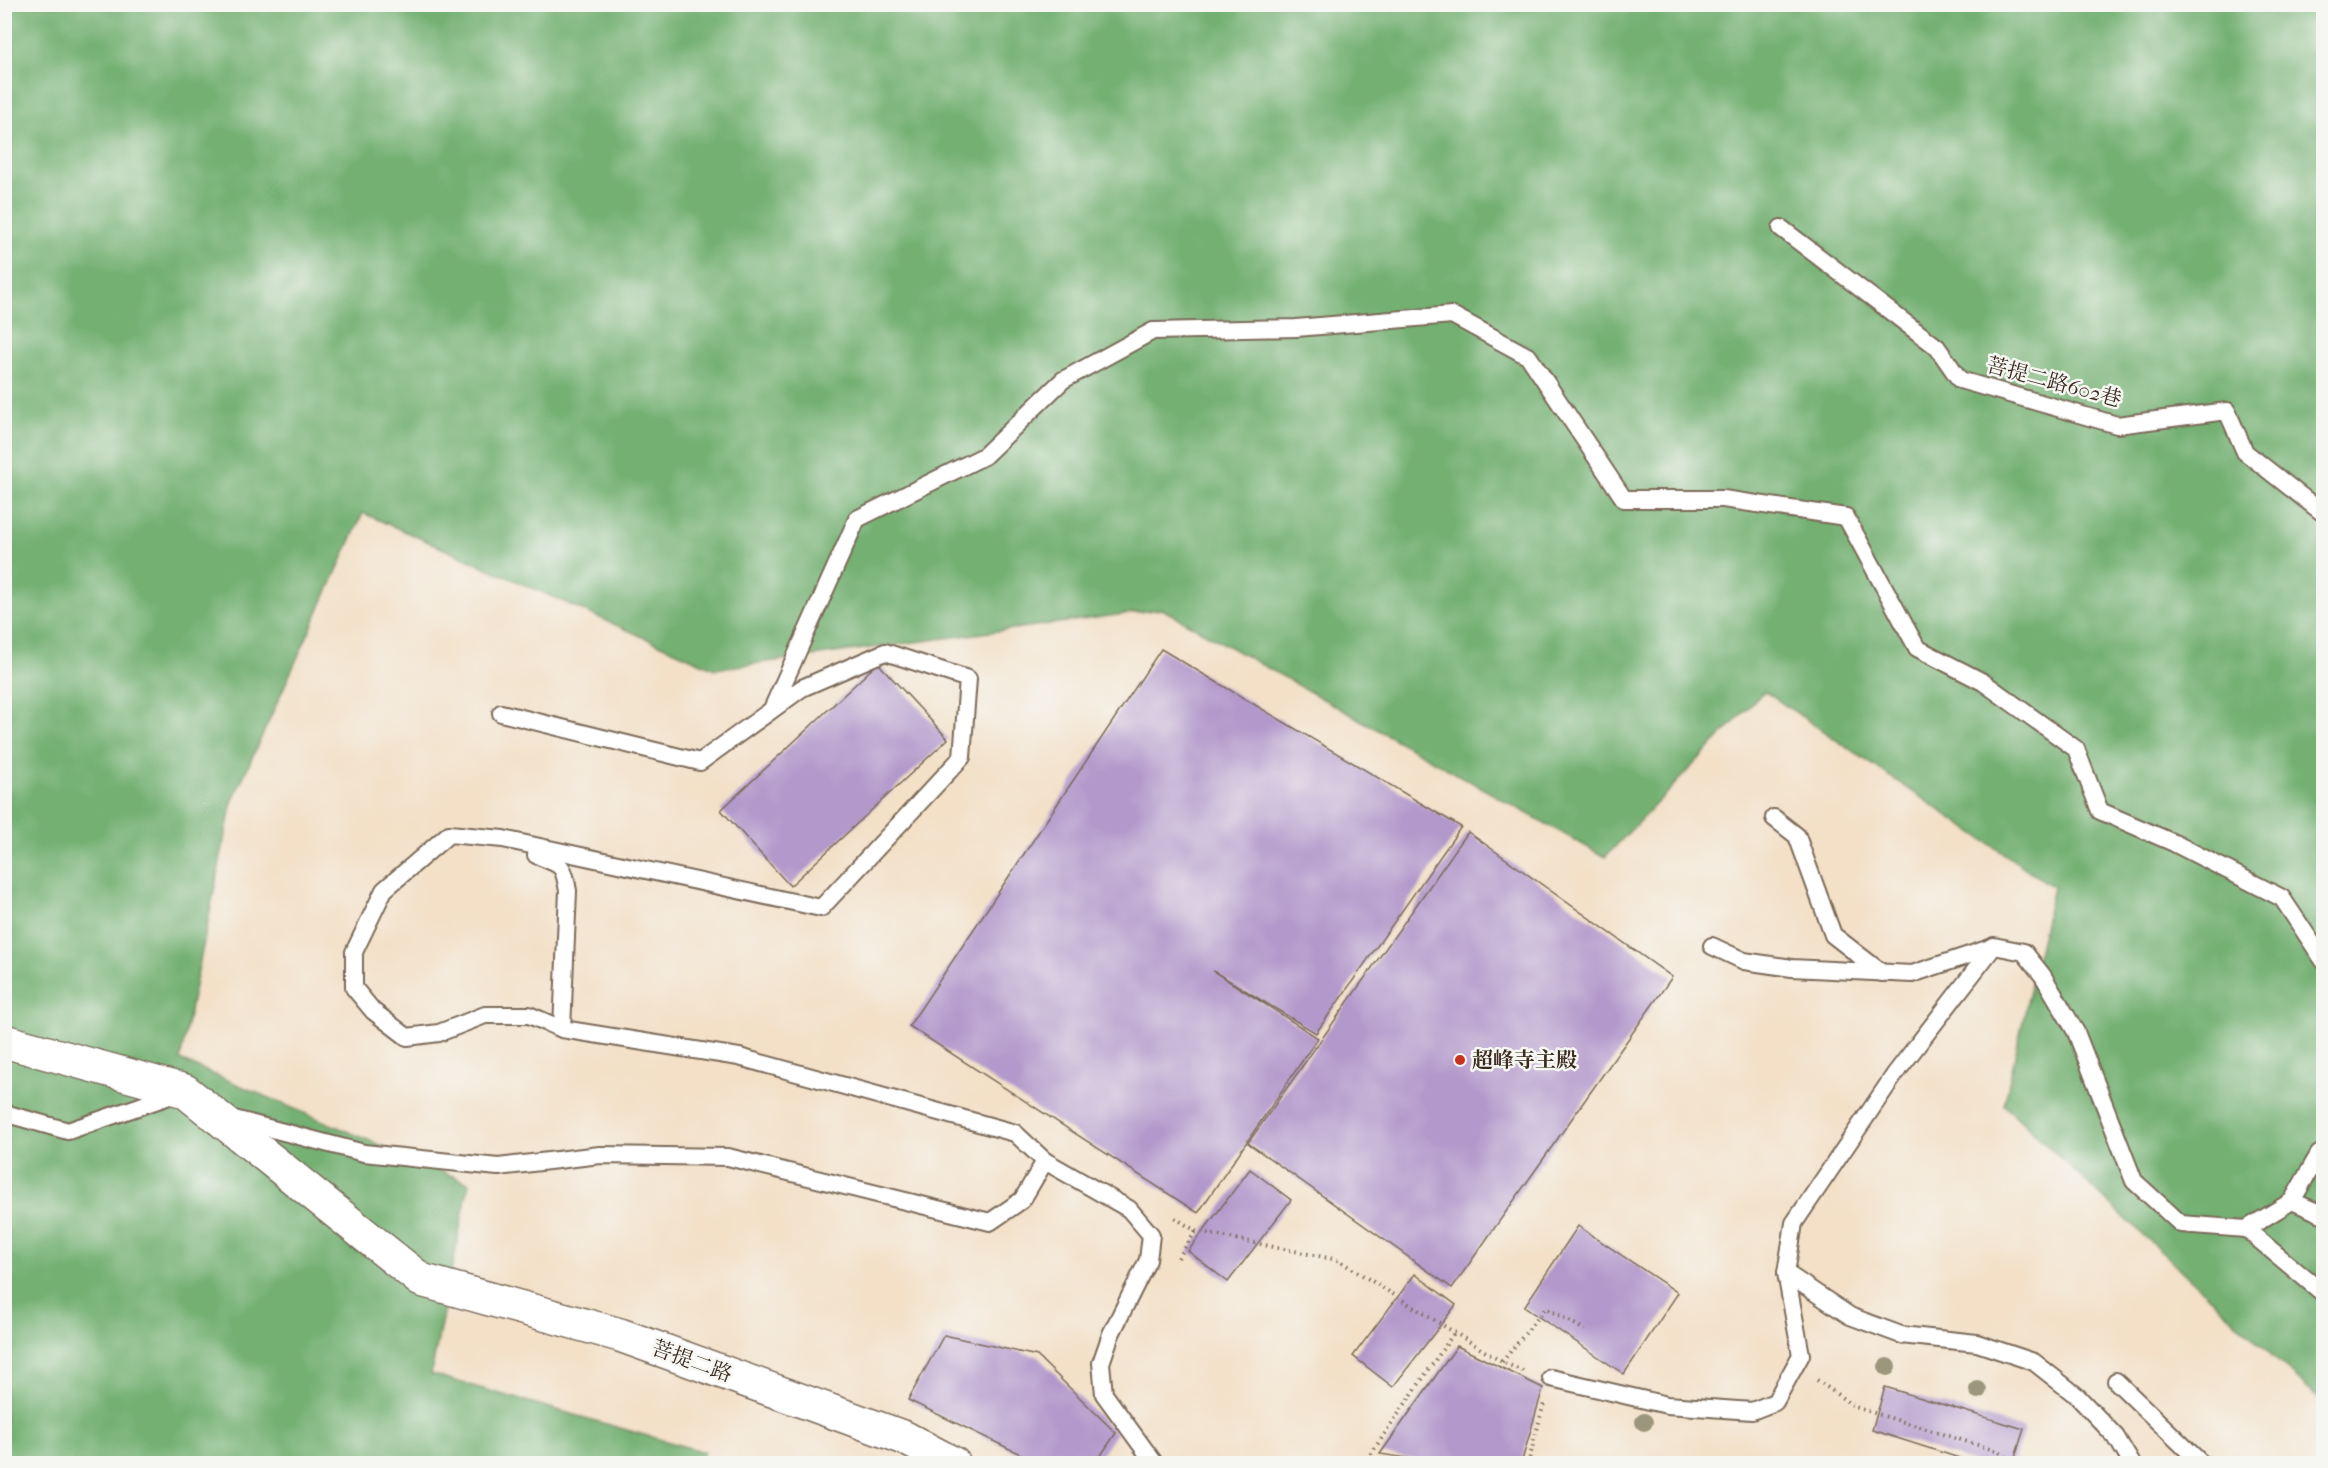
<svg xmlns="http://www.w3.org/2000/svg" width="2328" height="1468" viewBox="0 0 2328 1468" font-family="'IM FELL French Canon','Noto Serif TC',serif">
<rect width="100%" height="100%" fill="#f6f6f2"/>
<filter id="ink" filterUnits="userSpaceOnUse"><feTurbulence type="fractalNoise" baseFrequency=".0167" numOctaves="2"/><feDisplacementMap in="SourceGraphic" scale="12" xChannelSelector="R" yChannelSelector="G"/><feConvolveMatrix kernelMatrix="1 2 1 2 8 2 1 2 1" color-interpolation-filters="sRGB"/></filter>
<filter id="wash" filterUnits="userSpaceOnUse"><feTurbulence type="fractalNoise" baseFrequency=".008" numOctaves="4" result="noise"/><feDisplacementMap in="SourceGraphic" scale="24" xChannelSelector="R" yChannelSelector="G"/><feGaussianBlur stdDeviation="1.35" result="paint"/><feColorMatrix in="noise" values="0 0 0 0 0 0 0 0 0 0 0 0 0 0 0 0 0 1.4 0 .05"/><feComposite in="paint" operator="in"/></filter>
<g filter="url(#wash)">
<rect width="100%" height="100%" fill="#f3e0c7"/>
<!-- forest -->
<polygon fill="#73b072" stroke="#576d48" stroke-width="1.5" points="5,5 2323,5 2323,1403 2004,1105 2053,887 1764,691 1605,857 1162,609 715,669 363,513 232,802 180,1060 469,1183 431,1374 704,1452 700,1463 5,1464"/>
<g id="blocks">
<!-- building -->
<g fill="#b298cb">
<polygon points="1161,649 1461,827 1316,1033 1213,971 1318,1038 1198,1213 909,1026"/>
<polygon points="878,663 948,739 790,886 721,810"/>
<polygon points="1468,832 1672,977 1452,1288 1248,1143"/>
<polygon points="1250,1169 1291,1200 1228,1282 1188,1251"/>
<polygon points="1578,1226 1678,1293 1624,1374 1524,1307"/>
<polygon points="1415,1274 1456,1305 1393,1387 1353,1356"/>
<polygon points="944,1335 1037,1356 1116,1433 1095,1464 1041,1464 908,1400"/>
<polygon points="1457,1346 1543,1388 1521,1464 1447,1464 1380,1454"/>
<polygon points="1885,1387 2024,1429 2013,1464 1978,1464 1872,1430"/>
</g>
</g>
</g>
<g filter="url(#ink)">
<use href="#blocks" fill-opacity="0" stroke="#7b6a59" stroke-width="1.5"/>
<g fill="none" stroke-linecap="round" stroke-linejoin="round">
<defs>
<g id="lane">
<polyline points="1781,228 1937,347 1960,380 2117,425 2227,411 2245,452 2324,514"/>
<polyline points="772,709 857,519 984,456 1063,380 1153,331 1296,328 1452,315 1529,357 1624,499 1723,499 1846,517 1917,648 1983,682 2076,749 2100,811 2174,843 2282,898 2324,961"/>
<polyline points="1774,818 1797,836 1833,935 1882,973"/>
<path d="M536 855C562 866 563 862 568 891L562 1029"/>
<polyline points="1712,946 1744,961 1792,968 1912,974 1993,947"/>
<polyline points="4,1113 68,1131 178,1093"/>
<polyline points="234,1119 364,1153 498,1167 600,1155 728,1157 990,1222 1022,1200 1045,1161 1015,1133 739,1057 562,1029 529,1015 485,1015 439,1033 407,1037 373,1011 354,988 354,952 384,890 449,834 503,839 821,908 962,757 968,679 885,652 802,688 700,762 501,713"/>
<polyline points="1045,1161 1129,1209 1151,1235 1148,1260 1111,1334 1101,1363 1104,1394 1155,1464"/>
<polyline points="2292,1201 2324,1215"/>
<polyline points="2246,1229 2324,1294"/>
<polyline points="1786,1273 1850,1316 1901,1335 1977,1343 2034,1362 2077,1396 2116,1437 2132,1464"/>
<polyline points="1551,1378 1667,1405 1752,1411 1775,1402 1801,1355 1786,1273 1794,1223 1895,1074 1994,946 2024,952 2043,976 2076,1032 2134,1181 2181,1224 2246,1229 2292,1201 2319,1154 2324,1151"/>
<polyline points="2116,1381 2202,1464"/>
</g>
<polyline id="street" points="4,1041 185,1091 421,1280 620,1335 905,1438 954,1464"/>
</defs>
<!-- lane casing -->
<use href="#lane" stroke="#7b6a59" stroke-width="20"/>
<!-- street casing -->
<use href="#street" stroke="#7b6a59" stroke-width="36"/>
<!-- path -->
<g stroke="#7b6a59" stroke-width="4" stroke-dasharray="1.5 4.5" stroke-linecap="butt">
<polyline points="1175,1218 1196,1231 1338,1260 1502,1362 1525,1372"/>
<polyline points="1178,1258 1196,1231"/>
<polyline points="1502,1362 1546,1308 1585,1330"/>
<polyline points="1817,1380 1855,1407 1997,1451 2013,1464"/>
<polyline points="1364,1464 1454,1333"/>
<polyline points="1528,1464 1544,1403"/>
</g>
<!-- lane -->
<use href="#lane" stroke="#fff" stroke-width="16"/>
<!-- street -->
<use href="#street" stroke="#fff" stroke-width="33"/>
</g>
<!-- trees -->
<g fill="#9c977b">
<circle cx="1887" cy="1367" r="9"/>
<circle cx="1978" cy="1390" r="9"/>
<circle cx="1644" cy="1422" r="9"/>
</g>
</g>
<!-- markers -->
<circle fill="#c8321e" stroke="#f6f6f2" stroke-width="2" cx="1460" cy="1060" r="6"/>
<g text-anchor="middle" stroke-width="5" stroke-linejoin="round" paint-order="stroke">
<!-- street labels -->
<g font-size="21" fill="#3b2a1e" stroke="#f6f6f2">
<text transform="translate(2054 382) rotate(15)" y="7">菩提二路602巷</text>
<text transform="translate(692 1361) rotate(20)" y="7">菩提二路</text>
</g>
<!-- poi labels -->
<g font-size="21" font-weight="bold" fill="#3b2a1e" stroke="#f6f6f2" text-anchor="start">
<text x="1472" y="1067">超峰寺主殿</text>
</g>
</g>
<!-- margin -->
<rect width="2328" height="1468" fill="none" stroke="#f6f6f2" stroke-width="24"/>
</svg>
